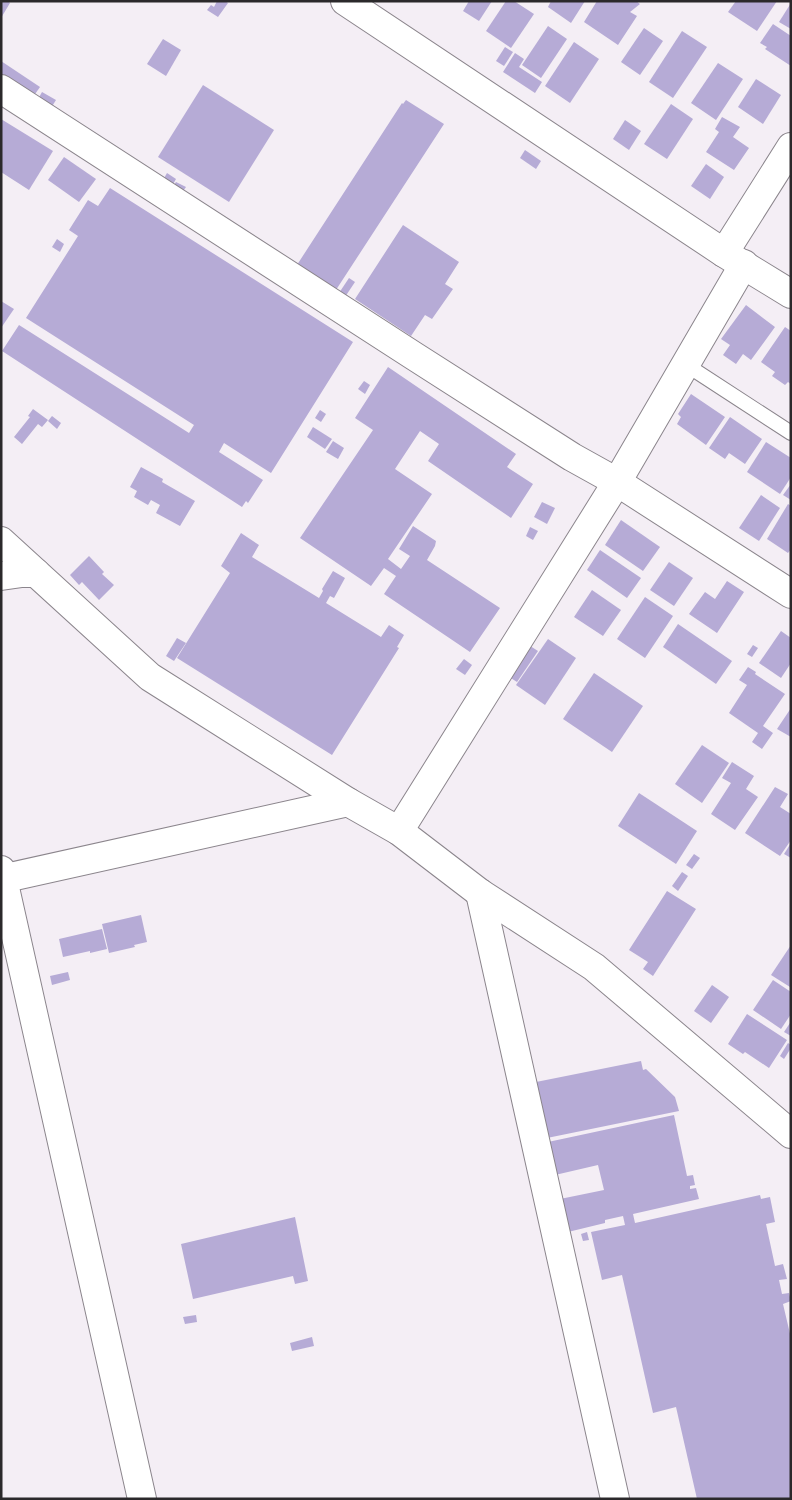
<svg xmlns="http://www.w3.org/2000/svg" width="792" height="1500" viewBox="0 0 792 1500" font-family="Karla,sans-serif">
<rect width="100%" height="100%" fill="#f4eef5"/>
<!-- building -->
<g fill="#b6abd6">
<polygon points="1,1 8,1 10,3 1,18"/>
<polygon points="217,1 225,1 228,3 218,17 207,10 211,5 214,7"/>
<polygon points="469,1 492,1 479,21 463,11"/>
<polygon points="506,1 514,1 534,14 511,48 486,31"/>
<polygon points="551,1 585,1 571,23 548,7"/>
<polygon points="597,1 636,1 640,4 630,12 637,16 618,45 584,22"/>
<polygon points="736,1 777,1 757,31 728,12"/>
<polygon points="791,3 791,29 779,22"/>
<polygon points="773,24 791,36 791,66 765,49 767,47 760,43"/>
<polygon points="548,26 567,39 541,78 522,65"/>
<polygon points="644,28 663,41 640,75 621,62"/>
<polygon points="682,31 707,47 673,98 649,82"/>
<polygon points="163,39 181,50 166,76 147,64"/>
<polygon points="574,42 599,59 570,103 545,86"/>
<polygon points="505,47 513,52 504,66 496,61"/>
<polygon points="515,53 524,59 519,67 542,82 535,93 503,72"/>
<polygon points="1,61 40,87 33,97 1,75"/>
<polygon points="718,63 743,79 716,120 691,103"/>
<polygon points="756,79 781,95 763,124 738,107"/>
<polygon points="203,85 274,130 229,202 158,157"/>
<polygon points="42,92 56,100 51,108 37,101"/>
<polygon points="406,100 444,124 334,293 295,268 402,103 403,104"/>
<polygon points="671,104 693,119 667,159 644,144"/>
<polygon points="722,117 740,127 733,137 749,148 734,170 706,152 719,132 715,129"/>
<polygon points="1,119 53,151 29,190 1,172"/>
<polygon points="625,120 641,131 629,150 613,139"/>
<polygon points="525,150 541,161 536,169 520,158"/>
<polygon points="64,157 96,179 79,202 48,180"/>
<polygon points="706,164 724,177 710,199 691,186"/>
<polygon points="167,173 176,179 171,188 162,182"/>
<polygon points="176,182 186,187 181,194 172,188"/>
<polygon points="110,188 353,342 271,473 224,443 219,452 263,480 248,503 246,501 242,507 2,351 19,325 189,433 194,425 26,318 78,236 69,230 88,200 98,206"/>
<polygon points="403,225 459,262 445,284 453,289 432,319 425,315 411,336 355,299"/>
<polygon points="57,239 64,244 60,252 52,247"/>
<polygon points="349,278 355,282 345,297 339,293"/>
<polygon points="1,301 14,309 1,328"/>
<polygon points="746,305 775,327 751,360 743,354 736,364 723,355 730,345 721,339"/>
<polygon points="785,327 791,331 791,384 788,382 785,385 772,376 775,372 761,362"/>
<polygon points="388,367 516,454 507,467 533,484 511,518 428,461 439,444 420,431 395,469 432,494 388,559 401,569 410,556 399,549 413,526 436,541 435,546 427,560 500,608 470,652 384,594 396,576 384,568 371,586 300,538 373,430 355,418"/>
<polygon points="364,381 370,385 365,394 358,389"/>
<polygon points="691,394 725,417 706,445 677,424 681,417 678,414"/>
<polygon points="33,409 48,420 42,427 38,424 22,444 14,437 30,417 28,416"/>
<polygon points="320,410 326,414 321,422 315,418"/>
<polygon points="52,416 61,423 57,429 48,421"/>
<polygon points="730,417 762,439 745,464 729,453 725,459 709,448"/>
<polygon points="313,427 332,439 325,449 307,437"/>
<polygon points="333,441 344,448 338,459 326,452"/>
<polygon points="766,442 791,458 791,477 780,494 747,472"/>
<polygon points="141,467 163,479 162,482 195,501 180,526 156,513 160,505 151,500 148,505 134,497 137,491 130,487"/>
<polygon points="791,484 791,500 783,495"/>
<polygon points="761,495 780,508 759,541 739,528"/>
<polygon points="542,502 555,508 547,524 534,517"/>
<polygon points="788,504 791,506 791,549 788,553 767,539"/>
<polygon points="621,520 660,547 643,571 605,545"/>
<polygon points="530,527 538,531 533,540 526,536"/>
<polygon points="241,533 259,545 252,557 319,598 323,591 322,589 333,571 345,578 334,598 330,596 326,603 381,637 389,625 404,635 397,647 399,648 332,755 177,658 230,573 221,566"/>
<polygon points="600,550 641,578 627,598 587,570"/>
<polygon points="89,556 104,572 102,574 114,585 99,600 82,582 79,585 70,575"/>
<polygon points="669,562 693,578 674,606 650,590"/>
<polygon points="727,581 744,592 717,633 689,614 705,592 715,599"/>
<polygon points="592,590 621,610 603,636 574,617"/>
<polygon points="645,597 673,616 645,658 617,639"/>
<polygon points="678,624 732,661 716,684 663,647"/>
<polygon points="781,631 791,638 791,663 781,678 759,663"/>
<polygon points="177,638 186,643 174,661 166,656"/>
<polygon points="548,639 576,658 545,705 516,685"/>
<polygon points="524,642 538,651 517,682 503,673"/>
<polygon points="753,645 758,648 752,657 747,654"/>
<polygon points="464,659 472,665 465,675 456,669"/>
<polygon points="748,667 756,672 755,674 785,694 763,726 773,733 762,749 752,742 758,733 729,713 747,685 739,680"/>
<polygon points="594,673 643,706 612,752 563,719"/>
<polygon points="791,708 791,737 777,729"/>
<polygon points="702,745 729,763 702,803 675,784"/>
<polygon points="732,762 754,776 746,789 758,797 735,830 711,814 731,783 722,778"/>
<polygon points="775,787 788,794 780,807 791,814 791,840 780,856 745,833"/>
<polygon points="639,793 697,831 676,864 618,826"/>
<polygon points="791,843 791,858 784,854"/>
<polygon points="694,854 700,858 692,869 686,865"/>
<polygon points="682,872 688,876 678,891 672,886"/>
<polygon points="667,891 696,909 653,976 643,969 648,962 629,950"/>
<polygon points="141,915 147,942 134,945 135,947 109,953 102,924"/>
<polygon points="102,929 107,949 90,953 90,951 63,957 59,939"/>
<polygon points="791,945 791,986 790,987 771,975"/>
<polygon points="68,972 70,980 52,985 50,976"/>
<polygon points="773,980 791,992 791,1014 781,1029 753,1010"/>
<polygon points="712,985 729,997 711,1023 694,1011"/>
<polygon points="747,1014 787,1040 769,1068 745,1052 743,1054 728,1044"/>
<polygon points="790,1023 791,1024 791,1036 784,1032"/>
<polygon points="788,1043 791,1045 791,1048 784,1059 780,1056"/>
<polygon points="641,1061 643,1070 646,1069 675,1097 679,1111 547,1138 536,1082"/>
<polygon points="674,1115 687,1176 693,1175 695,1185 690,1186 690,1189 696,1188 699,1199 633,1214 635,1223 760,1195 761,1199 770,1197 775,1222 766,1224 775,1266 783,1264 787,1279 779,1280 782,1294 789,1293 791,1301 783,1304 791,1338 791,1499 697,1499 676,1407 653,1413 622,1275 602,1280 591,1232 625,1225 623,1216 605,1220 605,1223 568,1232 560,1199 604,1190 598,1165 555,1175 548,1142"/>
<polygon points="295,1217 308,1281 295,1284 293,1276 193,1299 181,1244"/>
<polygon points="587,1232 589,1240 583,1241 581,1234"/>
<polygon points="196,1315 197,1322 185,1324 183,1317"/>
<polygon points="312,1337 314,1346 292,1351 290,1343"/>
</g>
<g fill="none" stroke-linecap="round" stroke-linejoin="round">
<defs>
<polyline id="lane" points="685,364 791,433"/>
<g id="street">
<polyline points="1,89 414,356 572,457 617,482 791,594"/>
<polyline points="1,541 150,677 348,802 399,831 480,893 594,967 791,1134"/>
<polyline points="399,831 617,482 744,264"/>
<polyline points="1,879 348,802"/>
<polyline points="480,893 615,1499"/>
</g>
<g id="secondary">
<polyline points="345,1 724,253 791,294"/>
<polyline points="724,253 791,147"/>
<polyline points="1,576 22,573 36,573"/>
<polyline points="1,870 142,1499"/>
</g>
</defs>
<!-- lane casing -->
<use href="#lane" stroke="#8b858c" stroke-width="16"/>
<!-- street casing -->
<use href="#street" stroke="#8b858c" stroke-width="30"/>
<!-- secondary casing -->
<use href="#secondary" stroke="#8b858c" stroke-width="30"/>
<!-- lane -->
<use href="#lane" stroke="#fff" stroke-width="14"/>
<!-- street -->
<use href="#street" stroke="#fff" stroke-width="28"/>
<!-- secondary -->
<use href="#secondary" stroke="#fff" stroke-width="28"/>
</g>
<!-- border -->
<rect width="792" height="1500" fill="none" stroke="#2b292b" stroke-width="5"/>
</svg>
